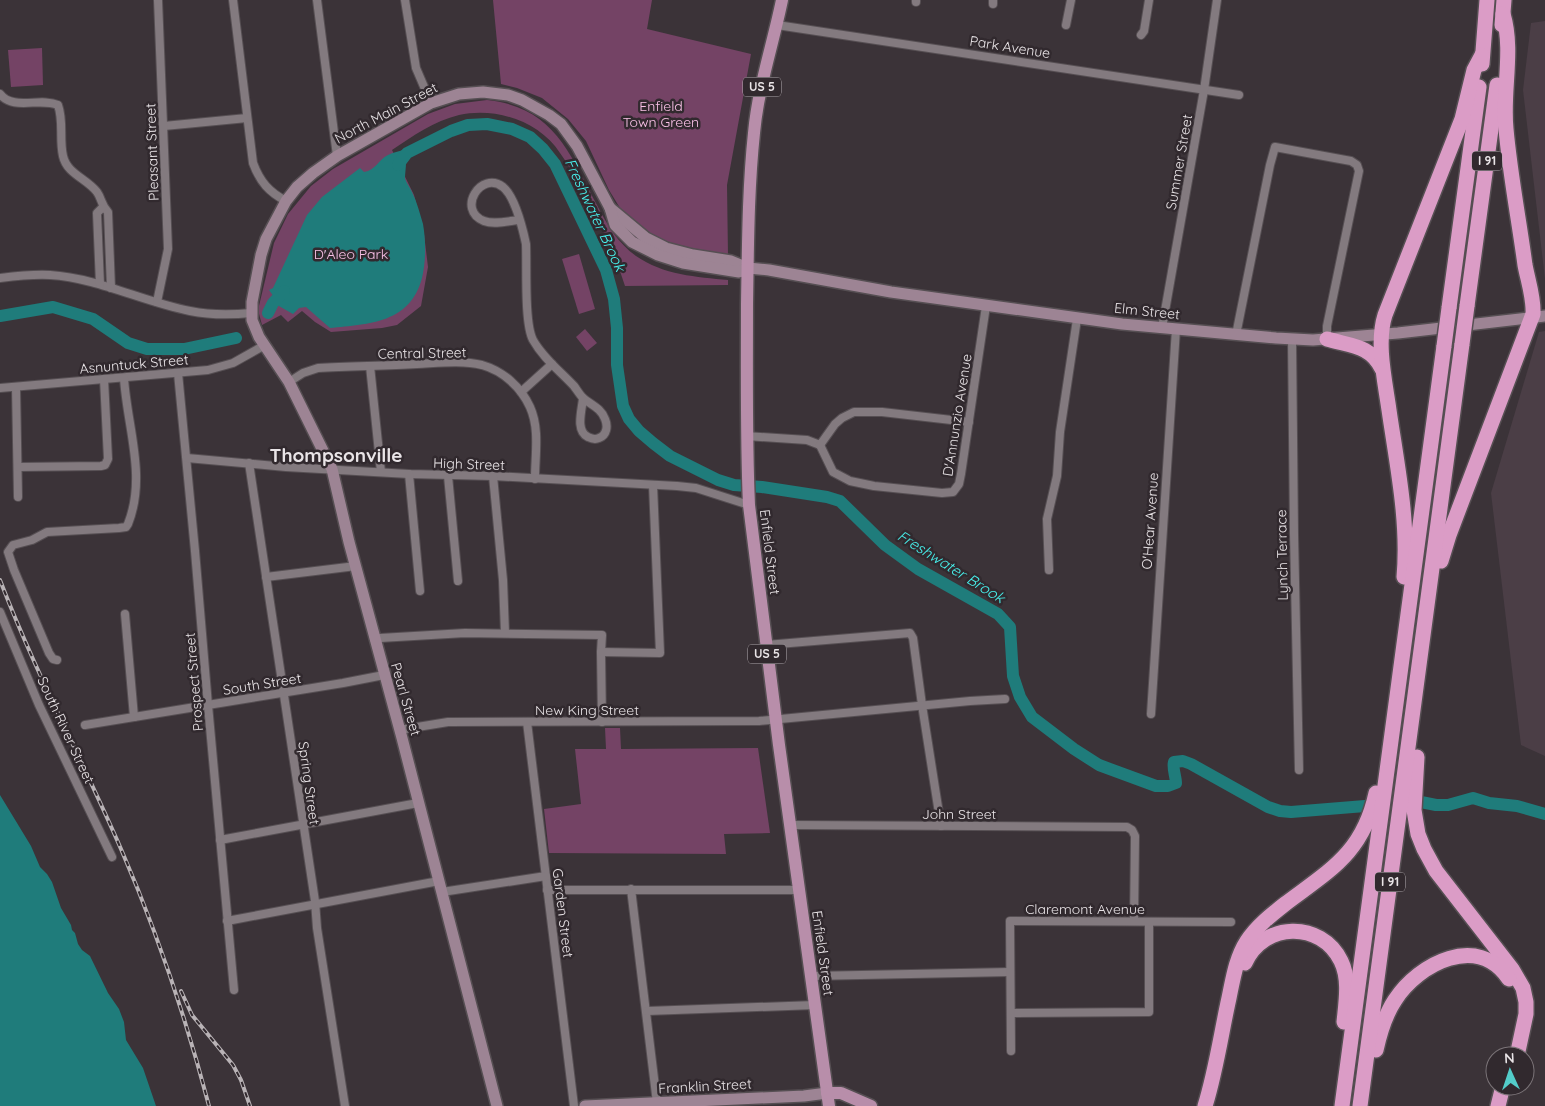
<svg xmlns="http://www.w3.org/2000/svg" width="1545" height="1106" viewBox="0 0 1545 1106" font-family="Quicksand,sans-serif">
<rect width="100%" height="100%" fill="#3b3338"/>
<!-- built -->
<g fill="#4b3e46">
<polygon points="1545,21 1545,279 1523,90 1531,23"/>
<polygon points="1545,331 1545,756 1521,745 1491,493 1539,332"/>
</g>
<!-- green -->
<g fill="#744365">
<polygon points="493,0 652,0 647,29 751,54 727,185 728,256 682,250 649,236 623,213 609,190 586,141 568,119 542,98 517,88 501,84"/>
<polygon points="42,48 43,85 11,87 8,50"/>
<path d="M487 100C554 107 570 154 597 205 607 225 618 243 636 256 663 275 697 277 728 280V285L625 286C621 274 617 262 612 250 605 234 596 218 588 203 579 186 571 168 560 153 539 121 496 107 459 115 434 121 413 136 392 150L414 195 424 234 428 267 421 306 397 325 382 328 331 332 315 322 302 311 288 322 281 315 262 325 258 310 274 243 288 214 311 186 333 169 428 114 455 104Z"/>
<polygon points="579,254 595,309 579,314 562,259"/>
<polygon points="585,329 597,343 587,351 576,337"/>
<polygon points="605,728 620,728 621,749 758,748 770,833 724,834 726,854 549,853 544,809 581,804 575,749 606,749"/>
</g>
<!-- water -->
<g fill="#1f7c7b">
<path d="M405 149 410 158 406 163C406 167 405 174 405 178 406 183 410 187 412 192 417 202 420 214 423 224 426 241 426 261 422 278 410 323 370 324 330 328L306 307 299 308 293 314 270 301 274 297 269 290 273 288 307 215 322 197 360 168 364 172C376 170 378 160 388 155 393 152 399 152 405 149Z"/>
<polygon points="0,795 31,846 40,867 47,874 52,882 61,908 71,925 72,930 75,933 78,944 82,950 90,956 108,993 119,1009 124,1022 126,1040 143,1068 156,1106 0,1106"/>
</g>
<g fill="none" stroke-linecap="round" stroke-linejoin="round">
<!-- river -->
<g stroke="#1f7c7b" stroke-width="12">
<path d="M398 165 407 153 451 131 468 125 487 124 512 129 530 137 543 149 555 164 606 270 614 299 617 328V365L623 406 629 419 639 431 653 443 670 456 718 480 734 485 762 487 827 497 840 501 885 545 918 569 998 614 1010 627 1013 676 1020 697 1032 717 1074 749 1099 765 1156 786H1168L1176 783C1176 777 1172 767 1174 762L1183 761 1191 764 1268 807 1280 811 1291 812 1365 806"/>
<polyline points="268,313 273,303 284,291"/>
<polyline points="0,316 53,307 93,319 128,343 147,349 184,349 236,338"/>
<polyline points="1421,802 1436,805 1448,805 1473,798 1489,803 1517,806 1545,814"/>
</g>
<defs>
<g id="street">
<path d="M233 0 253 163C260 182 269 192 286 201"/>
<polyline points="317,0 337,156"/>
<polyline points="405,0 416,68 431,103"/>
<polyline points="916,2 916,0"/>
<polyline points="993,4 993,0"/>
<polyline points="777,25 1239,95"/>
<polyline points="1066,25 1071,0"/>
<polyline points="1141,35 1144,31 1149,0"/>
<path d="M0 94C13 111 40 97 58 105 64 122 59 139 63 156 67 174 86 178 97 192 102 199 101 205 108 212L111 288"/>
<polyline points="164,126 247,118"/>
<path d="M519 220C509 221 494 225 484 221 456 210 481 170 503 187 515 197 523 230 526 244 527 266 524 323 533 340 543 358 560 371 574 386 577 390 580 395 583 398 591 405 601 408 605 419 608 426 607 435 599 438 595 440 592 439 588 437 575 431 582 410 583 398"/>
<path d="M0 278C16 276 33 274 50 275 98 278 143 302 190 311 210 315 231 315 251 313"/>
<polyline points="100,284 97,213 103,207"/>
<polyline points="157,302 168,249 158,0"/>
<polyline points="1162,328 1204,90 1217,0"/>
<polyline points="1236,335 1270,165 1275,147 1351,161 1357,165 1359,171 1327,326 1327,339"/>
<polyline points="1292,339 1294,534 1299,770"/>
<polyline points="370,366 381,472"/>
<polyline points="178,373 195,551 208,705 234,990"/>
<path d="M289 382 303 373 318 368C351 366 384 366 417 364 438 363 462 360 482 365 503 371 521 387 530 407 540 429 535 455 535 479"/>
<polyline points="16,387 18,497"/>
<polyline points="0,388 208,370 233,363 265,345"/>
<polyline points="521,392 552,364"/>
<polyline points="746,436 807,440 820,445"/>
<polyline points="820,445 833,472 850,481 874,486 942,493 953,492 959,484 961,474 986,306"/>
<polyline points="820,445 835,424 842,418 854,412 882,412 969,422"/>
<polyline points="187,458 286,467 409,474 493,476 677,486 696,488 749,505"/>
<polyline points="249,463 315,901 317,928 345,1106"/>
<polyline points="18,467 101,466 105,465 108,459 104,379"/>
<polyline points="409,474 420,591"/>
<polyline points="448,476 458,581"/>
<polyline points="493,476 503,580 505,633"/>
<polyline points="1049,570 1047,519 1057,476 1060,432 1077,319"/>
<polyline points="266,577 356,566"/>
<polyline points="0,612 39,705 112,857"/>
<polyline points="125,614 134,717"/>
<polyline points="374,639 380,638 465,633 602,635 601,652 602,722"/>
<polyline points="766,645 910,633 913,638 922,705 941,826"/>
<polyline points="601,652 660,653 653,485"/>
<path d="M57 660 53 659 49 653 14 570 8 552 13 545 32 540 47 532 119 528 126 527 128 524C147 476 127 427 124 378"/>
<polyline points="1151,714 1176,329"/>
<polyline points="527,722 574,1106"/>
<polyline points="85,725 343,683 384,675"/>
<polyline points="399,730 448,722 759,721 970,701 1005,699"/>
<polyline points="790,825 1127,827 1132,830 1135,836 1134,921"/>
<polyline points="220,840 418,803"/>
<polyline points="631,889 657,1103"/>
<polyline points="547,890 800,890"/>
<polyline points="442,892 546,876"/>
<polyline points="227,921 439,881"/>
<polyline points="811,976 1010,972"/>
<polyline points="647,1011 815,1005"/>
<polyline points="1011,1013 1149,1012 1149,922"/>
<polyline points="1011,1051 1010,921 1231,922"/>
</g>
<g id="secondary">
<polyline points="610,208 646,238 666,248 693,255 731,261 748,268 769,270 891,292 1122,324 1276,338 1313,340 1398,333 1545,316"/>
<polyline points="497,1106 402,738 349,542 332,469 289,382 259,337 252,320 252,302 261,255 266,239 286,201 297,187 313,173 337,156 431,103 459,94 483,92 508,95 522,100 549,115 561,124 577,146 610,208 615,225 632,242 658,255 683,263 739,272 748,268"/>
<polyline points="585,1106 804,1096 827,1093"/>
</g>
<g id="primary">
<path d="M782 0C773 44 758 88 754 133 748 190 748 247 747 304 747 371 746 438 749 505L779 745 829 1106"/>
<polyline points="827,1093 841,1093 871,1106"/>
</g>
<g id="highway">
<polyline points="1502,25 1504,0"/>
<polyline points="1482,64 1487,0"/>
<polyline points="1467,306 1497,85"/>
<polyline points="1449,308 1479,87"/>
<path d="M1327 339C1350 346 1371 345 1382 369"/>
<path d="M1441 561 1449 535 1533 314C1534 298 1528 281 1525 265 1519 220 1510 174 1506 129 1502 91 1514 51 1503 14"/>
<path d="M1404 577C1409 522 1397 465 1389 410 1385 381 1376 343 1385 315L1462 119 1474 70 1482 55"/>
<polyline points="1417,757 1414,810 1418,834 1424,849 1436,871 1512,969 1523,988 1526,1002 1526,1014 1517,1056"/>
<path d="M1245 963C1263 922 1321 920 1341 961 1350 979 1346 1002 1344 1022"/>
<path d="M1376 1050C1380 1032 1385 1015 1395 1000 1419 963 1478 933 1509 979"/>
<path d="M1205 1106C1216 1071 1221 1034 1229 998 1233 979 1236 958 1247 941 1257 926 1271 915 1285 904 1330 870 1363 853 1376 793"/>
<polyline points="1342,1106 1444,346"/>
<polyline points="1360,1106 1462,344"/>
<polyline points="1498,1106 1503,1086"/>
</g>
</defs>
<!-- street casing -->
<use href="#street" stroke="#564f53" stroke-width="10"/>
<!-- secondary casing -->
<use href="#secondary" stroke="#564f53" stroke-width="14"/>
<!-- primary casing -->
<use href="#primary" stroke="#564f53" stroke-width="15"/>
<!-- highway casing -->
<use href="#highway" stroke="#564f53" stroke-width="18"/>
<!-- street -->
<use href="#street" stroke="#837a7f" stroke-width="8"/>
<!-- secondary -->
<use href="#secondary" stroke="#9d8494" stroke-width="11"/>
<!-- primary -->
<use href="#primary" stroke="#b88eaa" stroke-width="12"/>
<!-- highway -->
<use href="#highway" stroke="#db9cc6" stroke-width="15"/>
<defs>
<g id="rail">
<path d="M0 580C35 672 82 759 121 849 157 932 186 1018 209 1106"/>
<polyline points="181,991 192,1015 233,1065 241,1080 250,1106"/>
</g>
</defs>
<!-- rail casing -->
<use href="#rail" stroke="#b9b3b6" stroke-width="4"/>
<!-- rail -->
<use href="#rail" stroke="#31292e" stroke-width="2" stroke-dasharray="5.5" stroke-linecap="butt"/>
<defs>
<g id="highway-bridge">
<polyline points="1462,344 1467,306"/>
<polyline points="1444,346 1449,308"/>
</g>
</defs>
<!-- highway-bridge casing -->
<use href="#highway-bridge" stroke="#564f53" stroke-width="18" stroke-linecap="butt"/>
<!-- highway-bridge -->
<use href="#highway-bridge" stroke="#db9cc6" stroke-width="15"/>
</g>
<g text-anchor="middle" stroke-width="5" stroke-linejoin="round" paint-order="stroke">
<!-- shield labels -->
<g fill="#31292e" stroke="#b2acb0" stroke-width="1">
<rect x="743" y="77.5" width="38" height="19" rx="4"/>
<rect x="1472" y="151.5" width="30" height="19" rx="4"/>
<rect x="748" y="644.5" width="38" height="19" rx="4"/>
<rect x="1375" y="872.5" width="30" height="19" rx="4"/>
</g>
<g font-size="12" font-weight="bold" fill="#e9e4e7">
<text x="762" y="91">US 5</text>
<text x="1487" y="165">I 91</text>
<text x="767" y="658">US 5</text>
<text x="1390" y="886">I 91</text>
</g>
<!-- street labels -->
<g font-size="14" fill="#e9e4e7" stroke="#31292e">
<text transform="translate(1010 47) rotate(9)" y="5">Park Avenue</text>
<text transform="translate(386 113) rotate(-28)" y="5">North Main Street</text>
<text transform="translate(152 152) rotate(-92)" y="5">Pleasant Street</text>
<text transform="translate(1179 162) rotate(-80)" y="5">Summer Street</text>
<text transform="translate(1147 311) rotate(6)" y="5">Elm Street</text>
<text transform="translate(422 353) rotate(-1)" y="5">Central Street</text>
<text transform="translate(134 364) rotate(-5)" y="5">Asnuntuck Street</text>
<text transform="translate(957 415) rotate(-81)" y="5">D'Annunzio Avenue</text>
<text transform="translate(469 464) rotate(2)" y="5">High Street</text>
<text transform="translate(1150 521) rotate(-86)" y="5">O'Hear Avenue</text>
<text transform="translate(770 552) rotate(83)" y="5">Enfield Street</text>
<text transform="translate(1282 555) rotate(-91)" y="5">Lynch Terrace</text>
<text transform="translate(194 682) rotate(-95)" y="5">Prospect Street</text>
<text transform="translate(262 684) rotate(-9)" y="5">South Street</text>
<text transform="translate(406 699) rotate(74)" y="5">Pearl Street</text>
<text x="587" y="715">New King Street</text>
<text transform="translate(66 730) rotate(65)" y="5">South River Street</text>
<text transform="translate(309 783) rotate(82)" y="5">Spring Street</text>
<text x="959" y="819">John Street</text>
<text x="1085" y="914">Claremont Avenue</text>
<text transform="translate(563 913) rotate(83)" y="5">Garden Street</text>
<text transform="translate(823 953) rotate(82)" y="5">Enfield Street</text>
<text transform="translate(705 1086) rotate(-3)" y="5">Franklin Street</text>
</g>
<!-- park labels -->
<g font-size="14" fill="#fac1e7" stroke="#31292e">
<text x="661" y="111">Enfield<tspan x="661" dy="16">Town Green</tspan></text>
<text x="351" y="259">D'Aleo Park</text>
</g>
<!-- water labels -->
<g font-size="15" font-style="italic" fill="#48f1ed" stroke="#31292e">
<text transform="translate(595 215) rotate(65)" y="5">Freshwater Brook</text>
<text transform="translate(951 567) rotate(32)" y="5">Freshwater Brook</text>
</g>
<!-- district labels -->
<g font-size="19" font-weight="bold" fill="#e9e4e7" stroke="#31292e">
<text x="336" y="462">Thompsonville</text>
</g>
</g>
<!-- north arrow -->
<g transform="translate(1510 1071) rotate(357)"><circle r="24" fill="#31292e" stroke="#7b7478"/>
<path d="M0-4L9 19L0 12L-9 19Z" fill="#53cdca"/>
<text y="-8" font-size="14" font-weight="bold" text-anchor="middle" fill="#e9e4e7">N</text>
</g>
</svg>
